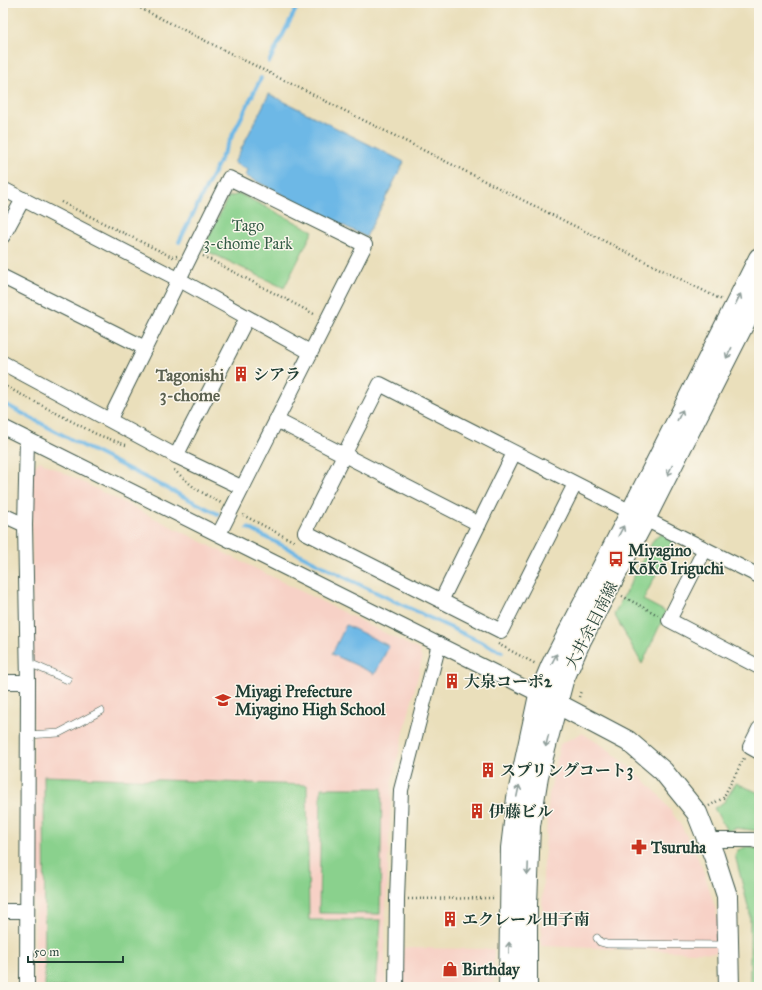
<svg xmlns="http://www.w3.org/2000/svg" width="762" height="990" viewBox="0 0 762 990" font-family="'IM FELL Great Primer','Noto Serif JP',serif">
<rect width="100%" height="100%" fill="#fbf7ec"/>
<filter id="ink" filterUnits="userSpaceOnUse"><feTurbulence type="fractalNoise" baseFrequency=".025" numOctaves="2"/><feDisplacementMap in="SourceGraphic" scale="8" xChannelSelector="R" yChannelSelector="G"/><feConvolveMatrix kernelMatrix="1 2 1 2 8 2 1 2 1" color-interpolation-filters="sRGB"/></filter>
<filter id="wash" filterUnits="userSpaceOnUse"><feTurbulence type="fractalNoise" baseFrequency=".012" numOctaves="4" result="noise"/><feDisplacementMap in="SourceGraphic" scale="16" xChannelSelector="R" yChannelSelector="G"/><feGaussianBlur stdDeviation="0.9" result="paint"/><feColorMatrix in="noise" values="0 0 0 0 0 0 0 0 0 0 0 0 0 0 0 0 0 1.4 0 .05"/><feComposite in="paint" operator="in"/></filter>
<g filter="url(#wash)">
<rect width="100%" height="100%" fill="#eadfbb"/>
<!-- built -->
<g fill="#f7d1c6">
<polygon points="40,461 419,650 422,660 392,781 385,930 385,987 35,987 31,470"/>
<polygon points="582,733 609,750 643,779 660,796 680,824 695,851 705,875 716,911 719,927 720,953 541,946 543,875 549,795 560,744"/>
<polygon points="403,948 494,949 494,987 403,987"/>
</g>
<!-- green -->
<g fill="#8ad18d" stroke="#548760">
<polygon points="240,194 313,231 284,288 203,249 228,197"/>
<polygon points="662,534 674,540 643,600 666,612 642,664 614,614 654,539"/>
<polygon points="44,776 307,785 309,920 381,920 376,987 45,987"/>
<polygon points="736,783 759,793 759,831 736,828 727,831 714,808 724,802"/>
<polygon points="321,788 382,788 380,914 319,913"/>
<polygon points="746,847 759,849 759,987 750,987 750,914 735,855 738,850"/>
</g>
<!-- water -->
<g fill="#6db8e6" stroke="#467a8d">
<polygon points="269,94 404,162 366,237 246,176 248,170 234,163"/>
<polygon points="346,625 389,646 375,674 332,654"/>
</g>
<g fill="none" stroke-linecap="round" stroke-linejoin="round">
<!-- stream -->
<g stroke="#6db8e6" stroke-width="4">
<polyline points="269,62 299,3"/>
<polyline points="179,242 261,78"/>
<polyline points="3,403 87,448 218,514"/>
<polyline points="248,528 350,580 502,652"/>
</g>
</g>
</g>
<g filter="url(#ink)">
<g fill="none" stroke-linecap="round" stroke-linejoin="round">
<defs>
<g id="lane">
<polyline points="27,662 68,680"/>
<polyline points="28,735 59,733 101,711"/>
<polyline points="597,938 600,942 607,944 726,945"/>
</g>
<g id="street">
<polyline points="3,189 178,279 310,352"/>
<polyline points="3,236 23,199"/>
<polyline points="3,277 145,348"/>
<polyline points="3,363 176,456 241,487"/>
<polyline points="110,419 229,178 365,245 219,534"/>
<polyline points="276,420 479,524"/>
<polyline points="3,427 546,698"/>
<polyline points="27,439 25,525 28,682 27,987"/>
<polyline points="176,456 247,318"/>
<polyline points="575,484 501,631 305,532 380,384 631,512"/>
<polyline points="3,515 25,525"/>
<polyline points="645,519 759,576"/>
<polyline points="705,549 669,620 759,667"/>
<polyline points="442,599 514,453"/>
<polyline points="3,682 28,682"/>
<polyline points="759,729 750,747 759,752"/>
<polyline points="707,840 753,840 759,842"/>
<polyline points="3,911 27,911"/>
<polyline points="396,987 397,899 401,790 439,644"/>
</g>
<g id="secondary">
<polyline points="556,703 628,741 663,771 697,813 714,856 727,896 729,987"/>
<polyline points="509,987 511,848 517,798 539,695 551,666 631,512 759,258"/>
<polyline points="527,987 527,904 530,826 538,776 563,681 581,640 645,519 759,294"/>
</g>
</defs>
<!-- lane casing -->
<use href="#lane" stroke="#3d5548" stroke-width="8"/>
<!-- street casing -->
<use href="#street" stroke="#3d5548" stroke-width="16"/>
<!-- secondary casing -->
<use href="#secondary" stroke="#3d5548" stroke-width="22"/>
<!-- path -->
<g stroke="#3d5548" stroke-width="2.5" stroke-dasharray="1 3" stroke-linecap="butt">
<polyline points="130,3 722,300"/>
<polyline points="61,202 172,257 177,256"/>
<polyline points="203,256 316,315"/>
<polyline points="3,385 96,434 126,445"/>
<polyline points="174,470 196,489 221,503"/>
<polyline points="243,515 295,542"/>
<polyline points="622,596 658,615"/>
<polyline points="498,644 536,664"/>
<polyline points="579,697 581,691"/>
<polyline points="709,806 723,798 744,758"/>
<polyline points="408,899 495,898"/>
</g>
<!-- lane -->
<use href="#lane" stroke="#fff" stroke-width="7"/>
<!-- street -->
<use href="#street" stroke="#fff" stroke-width="14"/>
<!-- secondary -->
<use href="#secondary" stroke="#fff" stroke-width="20"/>
</g>
<!-- one-way arrows -->
<defs><path id="oneway-shaft" d="M-6 0H5M1.5-3L5.5 0L1.5 3" fill="none" stroke-width="1.6" stroke-linecap="round" stroke-linejoin="round"/></defs>
<g stroke="#8f9e9a">
<use href="#oneway-shaft" transform="translate(738 299) rotate(-63)"/>
<use href="#oneway-shaft" transform="translate(729 353) rotate(117)"/>
<use href="#oneway-shaft" transform="translate(680 415) rotate(-63)"/>
<use href="#oneway-shaft" transform="translate(670 470) rotate(117)"/>
<use href="#oneway-shaft" transform="translate(621 531) rotate(-62)"/>
<use href="#oneway-shaft" transform="translate(554 659) rotate(-62)"/>
<use href="#oneway-shaft" transform="translate(547 741) rotate(104)"/>
<use href="#oneway-shaft" transform="translate(518 791) rotate(-78)"/>
<use href="#oneway-shaft" transform="translate(528 869) rotate(92)"/>
<use href="#oneway-shaft" transform="translate(509 948) rotate(-89)"/>
</g>
</g>
<!-- icons -->
<defs>
<symbol id="building-bare" viewBox="-9 -9 18 18"><path d="M-4-6H4V6H1V3H-1V6H-4ZM-2.5-4.3h1.7v1.8h-1.7ZM.8-4.3h1.7v1.8H.8ZM-2.5-1h1.7V.8h-1.7ZM.8-1h1.7V.8H.8Z" fill="#c8321e" stroke="#fbf7ec" stroke-width="2.5" paint-order="stroke"/></symbol>
<symbol id="bus-bare" viewBox="-9 -9 18 18"><path d="M-5-6H5V4H4V6H2V4H-2V6H-4V4H-5ZM-3.5-4V0h7V-4ZM-3.5 1.2v1.5H-2V1.2ZM2 1.2v1.5H3.5V1.2Z" fill="#c8321e" stroke="#fbf7ec" stroke-width="2.5" paint-order="stroke"/></symbol>
<symbol id="school-bare" viewBox="-9 -9 18 18"><path d="M0-5L7-2L0 1L-7-2ZM-4 1L0 2.5L4 1V4Q0 6-4 4Z" fill="#c8321e" stroke="#fbf7ec" stroke-width="2.5" paint-order="stroke"/></symbol>
<symbol id="pharmacy-bare" viewBox="-9 -9 18 18"><path d="M-2-6h4v4h4v4h-4v4h-4v-4h-4v-4h4Z" fill="#c8321e" stroke="#fbf7ec" stroke-width="2.5" paint-order="stroke"/></symbol>
<symbol id="shop-bare" viewBox="-9 -9 18 18"><path d="M-5-2.5h2.3a2.7 3.5 0 0 1 5.4 0H5L5.5 6h-11ZM-1.5-2.5h3a1.5 2.3 0 0 0-3 0Z" fill="#c8321e" stroke="#fbf7ec" stroke-width="2.5" paint-order="stroke"/></symbol>
</defs>
<g fill-rule="evenodd">
<use href="#building-bare" x="230" y="363" width="22" height="22"/>
<use href="#bus-bare" x="605" y="548" width="22" height="22"/>
<use href="#building-bare" x="441" y="670" width="22" height="22"/>
<use href="#school-bare" x="212" y="689" width="22" height="22"/>
<use href="#building-bare" x="477" y="759" width="22" height="22"/>
<use href="#building-bare" x="466" y="800" width="22" height="22"/>
<use href="#pharmacy-bare" x="628" y="836" width="22" height="22"/>
<use href="#building-bare" x="439" y="908" width="22" height="22"/>
<use href="#shop-bare" x="439" y="958" width="22" height="22"/>
</g>
<g text-anchor="middle" stroke-width="3" stroke-linejoin="round" paint-order="stroke">
<!-- park labels -->
<g font-size="16" fill="#345b46" stroke="#fbf7ec">
<text x="248" y="231">Tago<tspan x="248" dy="18">3-chome Park</tspan></text>
</g>
<!-- poi labels -->
<g font-size="16" font-weight="bold" fill="#1f3d34" stroke="#fbf7ec" text-anchor="start">
<text x="253" y="380">シアラ</text>
<text x="628" y="556">Miyagino<tspan x="628" dy="18">KōKō Iriguchi</tspan></text>
<text x="464" y="687">大泉コーポ2</text>
<text x="235" y="697">Miyagi Prefecture<tspan x="235" dy="18">Miyagino High School</tspan></text>
<text x="500" y="776">スプリングコート3</text>
<text x="489" y="817">伊藤ビル</text>
<text x="651" y="853">Tsuruha</text>
<text x="462" y="925">エクレール田子南</text>
<text x="462" y="975">Birthday</text>
</g>
<!-- street labels -->
<g font-size="16" fill="#1f3d34" stroke="#fbf7ec">
<text transform="translate(591 625) rotate(-63)" y="6">大井余目南線</text>
</g>
<!-- neighbourhood labels -->
<g font-size="17" font-weight="bold" fill="#5c6251" stroke="#fbf7ec">
<text x="190" y="381">Tagonishi<tspan x="190" dy="20">3-chome</tspan></text>
</g>
</g>
<!-- margin -->
<rect width="762" height="990" fill="none" stroke="#fbf7ec" stroke-width="16"/>
<!-- scale -->
<path d="M28 956v6h95v-6" fill="none" stroke="#1f3d34" stroke-width="2"/>
<text x="34" y="956" font-size="12" fill="#1f3d34" stroke="#fbf7ec" stroke-width="3" paint-order="stroke">50 m</text>
</svg>
